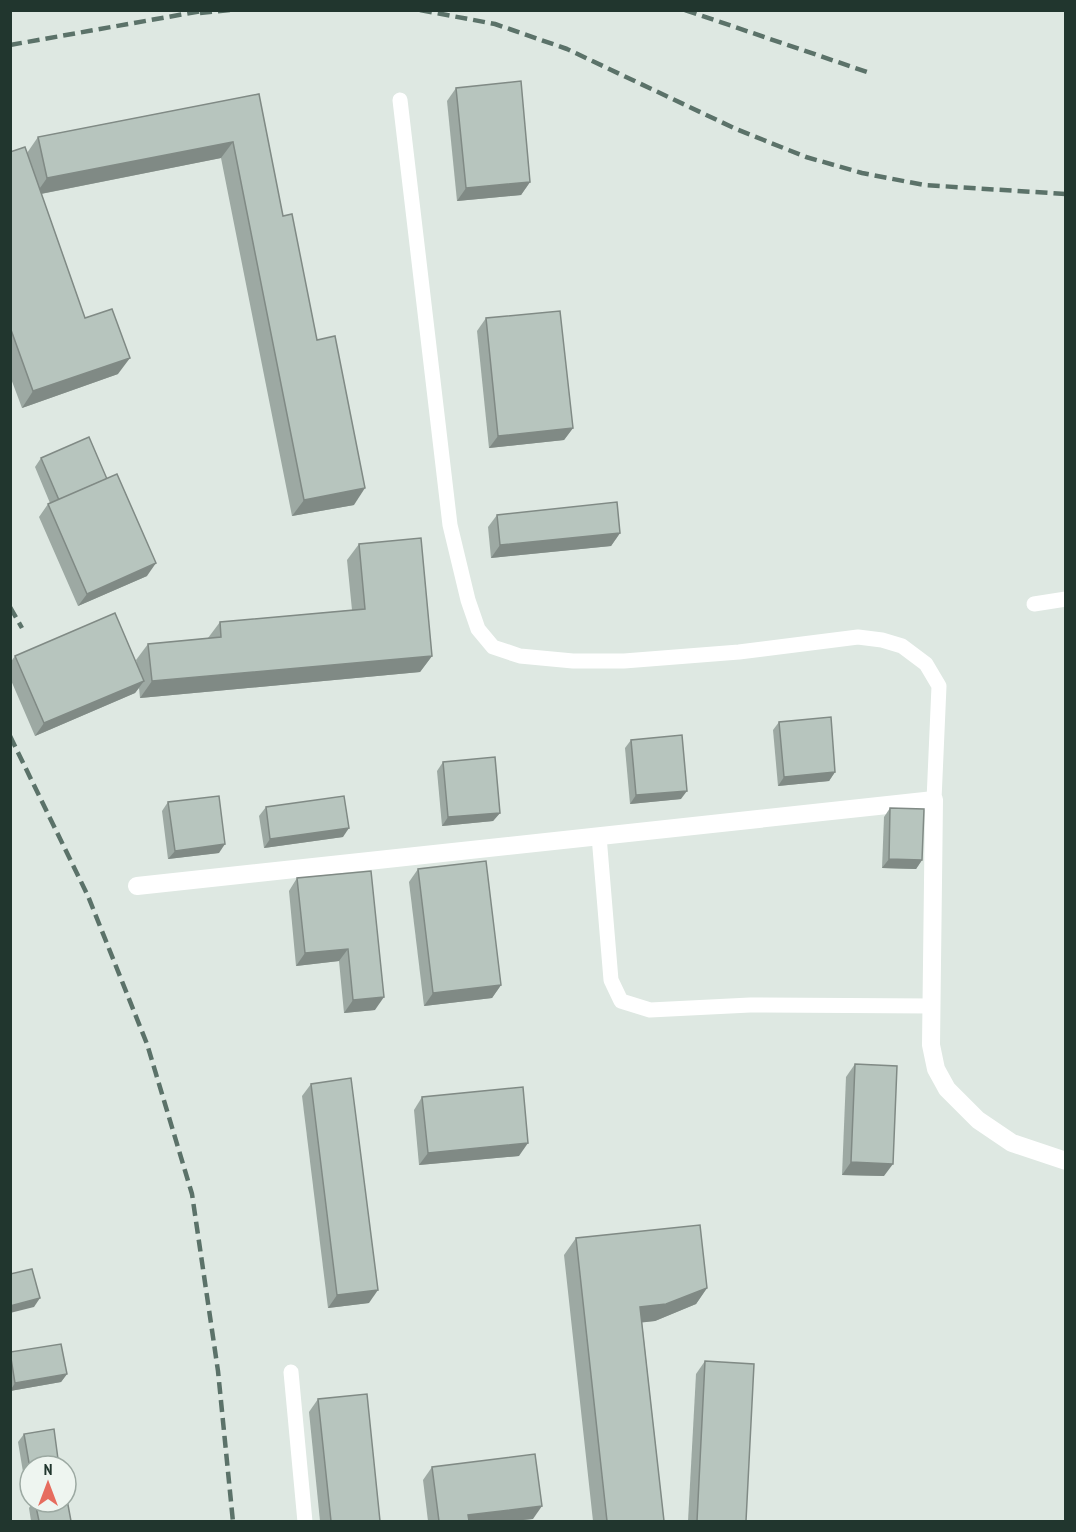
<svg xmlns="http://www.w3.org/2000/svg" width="1076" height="1532" viewBox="0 0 1076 1532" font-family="'PT Sans Narrow',sans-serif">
<rect width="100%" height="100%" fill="#dee8e2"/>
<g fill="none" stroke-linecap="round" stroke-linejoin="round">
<!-- lane -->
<g stroke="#fff" stroke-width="15">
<polyline points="400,100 450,525 468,600 478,629 493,647 520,656 573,661 624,661 739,652 858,637 882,640 902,646 926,664 939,686 934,800"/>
<polyline points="1034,604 1066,599"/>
<polyline points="599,836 611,980 621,1001 650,1010 750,1005 932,1006"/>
<polyline points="291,1372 305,1522"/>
</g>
<!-- street -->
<polyline stroke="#fff" stroke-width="18" points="137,886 934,800 931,1045 936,1069 947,1089 978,1120 1012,1143 1066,1161"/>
<!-- rail -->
<g stroke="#5b7269" stroke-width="4.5" stroke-dasharray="12 6" stroke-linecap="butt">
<polyline points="420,10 495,24 567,49 736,129 806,157 862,173 924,185 1066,194"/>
<polyline points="685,10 870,73"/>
<polyline points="200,13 231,10"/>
<polyline points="10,45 207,10"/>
<polyline points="10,607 22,628"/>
<polyline points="10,736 88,896 147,1044 192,1194 218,1371 233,1522"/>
</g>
</g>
<!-- wall -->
<g fill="#9da9a3">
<polygon points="456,88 530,182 521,195 457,201 447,101"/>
<polygon points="259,94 283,216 317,340 354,505 292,516 221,158 41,194 85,318 118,374 22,408 10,376 10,152 27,153 38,137"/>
<polygon points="486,318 573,428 564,440 489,448 477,331"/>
<polygon points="41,458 147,576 78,606 39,517 48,504 50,503 35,467"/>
<polygon points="497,515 620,533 611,546 491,558 488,527"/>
<polygon points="359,544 432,656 420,672 140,698 139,688 135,693 35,736 10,678 10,663 15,656 137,664 136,660 148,644 208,638 220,622 352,610 347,560"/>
<polygon points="779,722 835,772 829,781 778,786 773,730"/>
<polygon points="631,740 681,799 630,804 625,748"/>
<polygon points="443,762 500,813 493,821 442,826 437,771"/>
<polygon points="168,802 219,853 168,859 162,811"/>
<polygon points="266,807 343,837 264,848 259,816"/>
<polygon points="890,808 922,860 916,869 882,868 884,817"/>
<polygon points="418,869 501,985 492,998 424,1006 409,882"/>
<polygon points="371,871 375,1010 344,1013 339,961 296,966 289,891 297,878"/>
<polygon points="855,1064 884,1176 842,1175 846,1077"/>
<polygon points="311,1084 369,1303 328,1308 302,1096"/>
<polygon points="422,1097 519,1156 419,1165 414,1110"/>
<polygon points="576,1238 707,1288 696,1304 655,1321 642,1322 664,1521 593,1521 564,1255"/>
<polygon points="10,1352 67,1374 61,1382 10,1391"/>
<polygon points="705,1361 746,1521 688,1521 696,1374"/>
<polygon points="318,1399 380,1521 320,1521 309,1412"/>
<polygon points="24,1434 58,1459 23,1472 18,1442"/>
<polygon points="432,1467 533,1519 513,1521 428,1521 423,1480"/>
<polygon points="33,1502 66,1502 71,1521 31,1521 29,1508"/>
</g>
<!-- shaded-wall -->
<g fill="#808a85">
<polygon points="233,142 221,158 35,195 47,178"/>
<polygon points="530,182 521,195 457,201 466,188"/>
<polygon points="130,358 118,374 22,408 33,391"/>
<polygon points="573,428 564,440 489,448 498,436"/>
<polygon points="365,488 354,505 292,516 304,500"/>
<polygon points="620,533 611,546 491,558 500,545"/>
<polygon points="156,563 147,576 78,606 87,594"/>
<polygon points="432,656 420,672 140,698 152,681"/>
<polygon points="144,681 135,693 35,736 44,723"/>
<polygon points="835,772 829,781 778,786 784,777"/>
<polygon points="687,791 681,799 630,804 636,795"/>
<polygon points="500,813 493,821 442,826 448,817"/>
<polygon points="349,828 343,837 264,848 270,839"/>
<polygon points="225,844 219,853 168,859 175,851"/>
<polygon points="889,859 922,860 916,869 882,868"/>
<polygon points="348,949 339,961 296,966 305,953"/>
<polygon points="501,985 492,998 424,1006 433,993"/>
<polygon points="384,997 375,1010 344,1013 353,1000"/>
<polygon points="528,1143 519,1156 419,1165 428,1153"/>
<polygon points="851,1162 893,1164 884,1176 842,1175"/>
<polygon points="707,1288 696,1304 655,1321 629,1324 640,1307"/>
<polygon points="378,1290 369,1303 328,1308 337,1295"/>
<polygon points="40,1298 34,1307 10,1313 10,1306"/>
<polygon points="67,1374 61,1382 10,1391 15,1383"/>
<polygon points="58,1459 53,1466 30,1466 30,1471 23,1472 29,1463"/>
<polygon points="542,1506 533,1519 513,1521 464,1521 468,1515"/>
</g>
<!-- building -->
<g fill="#b7c5be" stroke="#808a85" stroke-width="1.5">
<polygon points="521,81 530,182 466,188 456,88"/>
<polygon points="259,94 283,216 292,214 317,340 335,336 365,488 304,500 233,142 47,178 38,137"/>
<polygon points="25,147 85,318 112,309 130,358 33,391 10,327 10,152"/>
<polygon points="560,311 573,428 498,436 486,318"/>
<polygon points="89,437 107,479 59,500 41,458"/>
<polygon points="117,474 156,563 87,594 48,504"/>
<polygon points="617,502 620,533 500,545 497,515"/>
<polygon points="421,538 432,656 152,681 148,644 221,637 220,622 365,609 359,544"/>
<polygon points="115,613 144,681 44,723 15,656"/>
<polygon points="831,717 835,772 784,777 779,722"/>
<polygon points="682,735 687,791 636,795 631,740"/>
<polygon points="495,757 500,813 448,817 443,762"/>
<polygon points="219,796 225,844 175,851 168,802"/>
<polygon points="344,796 349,828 270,839 266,807"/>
<polygon points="890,808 924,809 922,860 889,859"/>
<polygon points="486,861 501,985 433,993 418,869"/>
<polygon points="371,871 384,997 353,1000 348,949 305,953 297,878"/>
<polygon points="855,1064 897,1066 893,1164 851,1162"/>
<polygon points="351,1078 378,1290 337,1295 311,1084"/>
<polygon points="523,1087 528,1143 428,1153 422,1097"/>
<polygon points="700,1225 707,1288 666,1304 640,1307 664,1521 607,1521 576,1238"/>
<polygon points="32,1269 40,1298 10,1306 10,1274"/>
<polygon points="61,1344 67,1374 15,1383 10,1352"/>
<polygon points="705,1361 754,1364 746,1521 697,1521"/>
<polygon points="367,1394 380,1521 331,1521 318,1399"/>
<polygon points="54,1429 58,1459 29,1463 24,1434"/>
<polygon points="535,1454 542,1506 468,1515 469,1521 439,1521 432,1467"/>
<polygon points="66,1494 71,1521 39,1521 35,1502 66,1502"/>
</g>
<!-- border -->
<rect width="1076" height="1532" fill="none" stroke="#21362e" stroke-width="24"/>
<!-- north arrow -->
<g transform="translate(48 1484)"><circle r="28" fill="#eef5f0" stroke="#9ca9a2" stroke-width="1.5"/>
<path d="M0-4.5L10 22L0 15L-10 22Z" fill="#e66c5e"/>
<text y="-9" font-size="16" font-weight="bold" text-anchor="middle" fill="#21362e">N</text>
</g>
</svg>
